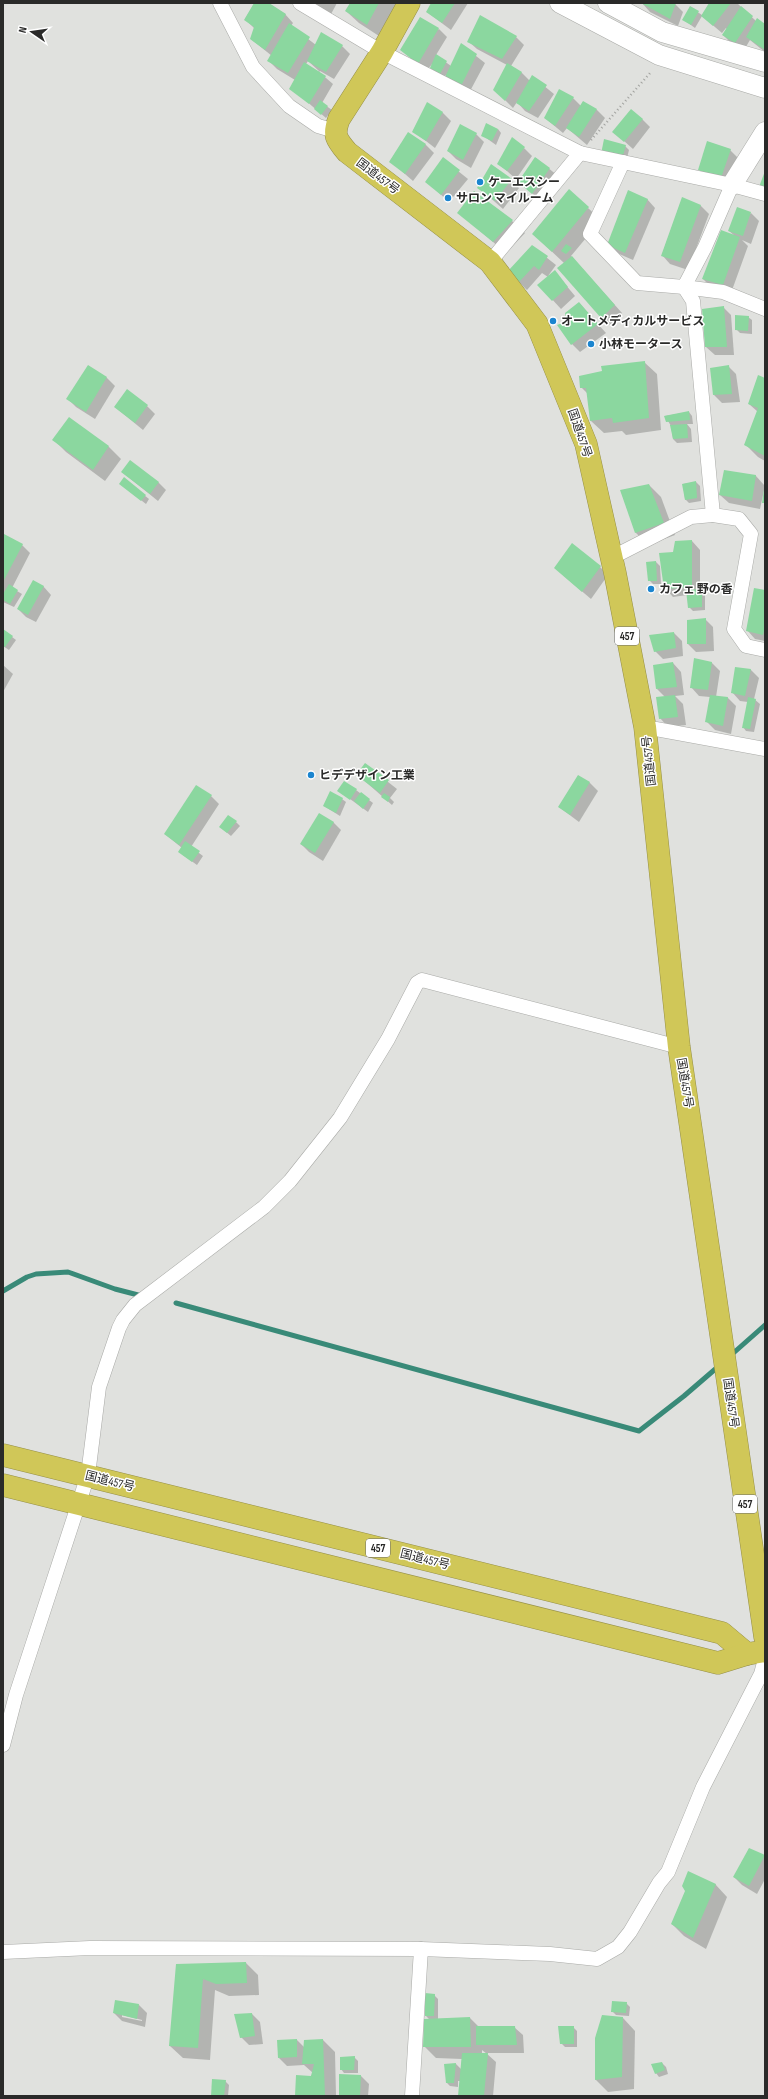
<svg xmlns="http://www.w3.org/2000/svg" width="768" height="2099" viewBox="0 0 768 2099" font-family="'Sofia Sans Condensed','Noto Sans JP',sans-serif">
<rect width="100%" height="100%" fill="#e0e1de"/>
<!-- shadow -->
<g fill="#0003" fill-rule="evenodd">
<path d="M255 3H268L285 14 293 23 291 26 316 45 342 46 350 54 334 79 320 71 319 72 333 84 322 103 332 110 326 118 291 88 295 80 277 69 269 61 272 56 251 39 255 29 245 19ZM308 61 319 71 318 72 306 64Z"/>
<polygon points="308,3 337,3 330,16"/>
<polygon points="351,3 398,3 379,36 359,23 346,11"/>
<polygon points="432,3 468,3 451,30 427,12"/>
<polygon points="642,3 674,3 683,12 678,26 650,12"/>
<polygon points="710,3 737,3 756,21 765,25 765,52 750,40 744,50 731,43 723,35 727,29 726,28 722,33 702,16 695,28 684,20 690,7 702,15"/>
<polygon points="439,29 447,37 436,55 451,66 462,45 485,63 469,93 454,85 445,75 444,77 435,71 431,68 434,62 426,71 402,50"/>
<polygon points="516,37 524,45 511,66 522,73 530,81 533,77 554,94 538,118 525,111 517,102 513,108 503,98 507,65 477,49 468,41"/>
<polygon points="573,98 581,106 583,102 597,110 605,118 587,145 567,128 563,133 545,118"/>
<polygon points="427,104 443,113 451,121 435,148 413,131"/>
<polygon points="642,119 650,127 633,149 614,132"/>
<polygon points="498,129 501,133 496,145 482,135"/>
<polygon points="408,134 426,145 434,153 413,181 390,161"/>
<polygon points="476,134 484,142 471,168 456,159 448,151"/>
<polygon points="625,146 629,150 626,162 602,153"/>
<polygon points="524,148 532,156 516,179 498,163"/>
<polygon points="730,150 738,158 729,185 707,178 699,169"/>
<polygon points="536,158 558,176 541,201 519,182"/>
<polygon points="443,159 468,179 449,202 427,182"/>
<polygon points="511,180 519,188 503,209 478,187"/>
<polygon points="474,192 512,221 525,233 506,253 459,213"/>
<polygon points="647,199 655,208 633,260 617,253 608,244"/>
<polygon points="682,199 701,206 709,214 688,270 670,264 662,255"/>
<polygon points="588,208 601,220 571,256 622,313 610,325 602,317 564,263 546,246"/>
<polygon points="751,213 759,221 751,244 742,240 748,246 731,293 711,287 703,279 735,236 729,231"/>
<polygon points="532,246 556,265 548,276 555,272 575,296 561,309 539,285 548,277 542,273 527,290 517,280"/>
<polygon points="579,303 606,333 580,352 572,344 568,322"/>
<polygon points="723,307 731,315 734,355 715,355 706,347"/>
<polygon points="748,317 752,320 752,334 740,333 736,329"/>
<polygon points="644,362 657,374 661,430 626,435 622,431 604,433 591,421 588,394 581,387"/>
<polygon points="88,366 107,378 115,386 95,419 76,407 68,399"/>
<polygon points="728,366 736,374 740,402 722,403 714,395"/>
<polygon points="765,379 765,461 758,457 746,445 758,412 749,404"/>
<polygon points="147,406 155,414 143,430 115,407"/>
<polygon points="689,412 692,416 693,424 687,424 691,429 692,442 677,443 673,439 671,426 665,416"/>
<polygon points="69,419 109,447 121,459 105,481 66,452 54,440"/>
<polygon points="725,471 756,476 765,486 760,509 729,503 720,495"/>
<polygon points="122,472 158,482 166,490 158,501"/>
<polygon points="124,479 149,499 146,504 124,487"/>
<polygon points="696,482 700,486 701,501 689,503 685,499 683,484"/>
<polygon points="649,485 661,497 675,535 648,545 636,533 621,491"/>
<polygon points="3,538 22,545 30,553 12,588 22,594 14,607 3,602"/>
<polygon points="692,541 700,550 700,591 705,594 705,610 693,611 689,607 687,595 673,597 665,588 674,553"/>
<polygon points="656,562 660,566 661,584 653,584 649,580"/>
<polygon points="600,567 608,575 591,599 564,576"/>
<polygon points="43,586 51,595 36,622 26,617 18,609"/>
<polygon points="765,591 765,641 755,639 747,630"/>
<polygon points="705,619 713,627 714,651 696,652 688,644"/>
<polygon points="3,630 16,640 9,650 3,646"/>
<polygon points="674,633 682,641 683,656 663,659 655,651"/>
<polygon points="695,659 712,663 720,671 716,697 728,698 736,706 731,734 715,730 707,722 710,697 699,696 691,687"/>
<polygon points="673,663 681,672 684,695 675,696 683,704 686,725 668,727 660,718 665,697 657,689"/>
<polygon points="3,665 13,674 3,692"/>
<polygon points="736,668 751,670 759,678 754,699 760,704 754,732 746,731 743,727 748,702 740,701 732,692"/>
<polygon points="365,764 397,789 390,798 394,802 392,805 358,775"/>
<polygon points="578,776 590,783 598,791 579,822 559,807"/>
<polygon points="356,790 373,803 368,812 339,791"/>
<polygon points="211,796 219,804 191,847 203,856 197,865 183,855 182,848 165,834"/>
<polygon points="342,799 346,802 340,816 324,806"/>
<polygon points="236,822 240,826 231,836 220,827"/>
<polygon points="333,822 341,830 323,861 309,852 301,844"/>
<polygon points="749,1849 765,1856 765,1879 757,1894 742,1885 734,1877"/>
<polygon points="715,1884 727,1897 706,1949 684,1936 672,1924"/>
<polygon points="246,1963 258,1975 259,1995 229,1996 215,1990 210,2060 183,2058 170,2046 177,1965"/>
<path d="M434 1995 438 1999V2019L470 2018 479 2027H514L523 2035 524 2053H486L496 2062 493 2096H459L460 2081H458V2087L450 2086 447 2083 446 2065 456 2064 461 2069 462 2059 436 2058 424 2046 429 2019 426 2016ZM482 2050 487 2054H482Z"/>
<polygon points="626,2003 630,2007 629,2016 616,2015 612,2011"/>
<path d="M139 2005 147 2013 145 2027 122 2021 114 2013ZM122 2015 142 2020V2021L122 2017Z"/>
<polygon points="252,2014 260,2022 263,2044 249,2045 241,2037"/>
<polygon points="623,2018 635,2031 634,2089 608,2092 596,2080 596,2038"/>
<polygon points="573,2027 577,2031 577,2047 565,2047 561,2043"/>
<polygon points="297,2040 304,2047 323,2040 335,2052 336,2096 296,2096 313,2073 304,2065 287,2066 279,2058"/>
<polygon points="354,2057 358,2061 358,2073 344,2073 341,2069"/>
<polygon points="662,2063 666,2067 668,2074 659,2077 656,2073"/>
<polygon points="361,2076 369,2084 368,2096 340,2096"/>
<polygon points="225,2081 229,2085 228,2096 212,2096"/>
</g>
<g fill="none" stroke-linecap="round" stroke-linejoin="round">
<!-- stream -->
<g stroke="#398a78" stroke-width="5">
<polyline points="3,1291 27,1277 36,1274 68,1272 115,1289 142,1296"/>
<polyline points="176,1303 639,1431 684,1396 720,1365"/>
<polyline points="730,1356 765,1325"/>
</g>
</g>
<!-- building -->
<g fill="#8bd79f">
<polygon points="254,3 269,3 286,14 265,50 250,39 254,27 244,20"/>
<polygon points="350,3 379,3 367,25 345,11"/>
<polygon points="431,3 455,3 442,23 426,12"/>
<polygon points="641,3 676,3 670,19"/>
<polygon points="709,3 731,3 713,26 701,16"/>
<polygon points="690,6 699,11 691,25 682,20"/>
<polygon points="741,6 753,16 735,43 722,35"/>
<polygon points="480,15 517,36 502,59 467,42"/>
<polygon points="420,17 439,28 418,64 400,50"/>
<polygon points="757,18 765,24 765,50 746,37"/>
<polygon points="289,23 310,37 288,73 267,61"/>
<polygon points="321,32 343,45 326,72 307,61"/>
<polygon points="461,43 477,54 461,86 445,77"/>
<polygon points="436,54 447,61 440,74 430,68"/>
<polygon points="304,62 326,76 309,104 289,89"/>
<polygon points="507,63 522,72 505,101 493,90"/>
<polygon points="532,75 547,85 529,111 516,103"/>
<polygon points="559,89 574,97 555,126 544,118"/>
<polygon points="320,100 328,106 321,115 314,109"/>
<polygon points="583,101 597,109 579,137 566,128"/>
<polygon points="427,102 443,112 426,141 412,132"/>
<polygon points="631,109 643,119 624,142 612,132"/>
<polygon points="486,123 498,129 492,141 481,136"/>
<polygon points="460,124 477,133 463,160 447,151"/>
<polygon points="408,132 426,144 405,174 389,162"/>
<polygon points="512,137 525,147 507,171 497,164"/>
<polygon points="604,139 626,145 622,159 601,154"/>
<polygon points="707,141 731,149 721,178 698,170"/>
<polygon points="443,157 460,170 441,195 425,182"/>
<polygon points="535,157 550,168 532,194 518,182"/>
<polygon points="491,164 512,179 495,201 477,188"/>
<polygon points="765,171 765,189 759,187"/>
<polygon points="569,189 589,207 552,252 532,234"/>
<polygon points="628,190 648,199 625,253 607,245"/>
<polygon points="474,191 513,220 493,242 457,213"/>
<polygon points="682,197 701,205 680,262 661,256"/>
<polygon points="737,207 751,212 743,236 728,231"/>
<polygon points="721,230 740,237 723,285 702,279"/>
<polygon points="566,244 572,248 566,254 561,251"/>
<polygon points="532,245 548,256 539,270 534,266 519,282 507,272"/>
<polygon points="572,256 615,305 601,318 557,268"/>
<polygon points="555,270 568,287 552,301 537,285"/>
<polygon points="579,302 598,324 571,345 557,325 567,321 565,313"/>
<polygon points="724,306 727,347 705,347 702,309"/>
<polygon points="735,315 749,316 748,331 735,330"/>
<polygon points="645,361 649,418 613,423 612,418 590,421 586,388 580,388 579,376 602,371 601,366"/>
<polygon points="88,365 107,377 86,412 66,399"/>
<polygon points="729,365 732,394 713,395 710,368"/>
<polygon points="758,375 765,378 765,456 744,445 758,408 748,404"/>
<polygon points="127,389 148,405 135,423 114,407"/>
<polygon points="689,411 690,420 666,422 664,416"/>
<polygon points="69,417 109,446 93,470 52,440"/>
<polygon points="687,424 688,438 673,439 670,425"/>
<polygon points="130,460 159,482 150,494 121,472"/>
<polygon points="724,470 756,475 752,501 719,495"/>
<polygon points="124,477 146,495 141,501 119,484"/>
<polygon points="696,481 697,498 685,500 682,484"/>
<polygon points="649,484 664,523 635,533 620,490"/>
<polygon points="764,489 765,489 765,503 762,503"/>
<polygon points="4,534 23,544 3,582 3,536"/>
<polygon points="692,540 692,587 664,589 659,553 673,552 675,541"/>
<polygon points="572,543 601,566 582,592 554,568"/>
<polygon points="656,561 657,581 648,581 646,562"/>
<polygon points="33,580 44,586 28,615 17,609"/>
<polygon points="9,584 18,590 10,604 3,600 3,594"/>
<polygon points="754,588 765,590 765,627 763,635 746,631"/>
<polygon points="702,589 702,607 688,608 686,590"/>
<polygon points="706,618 706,644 687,644 687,620"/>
<polygon points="3,629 13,636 5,647 3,646"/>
<polygon points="674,632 676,648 654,652 649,635"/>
<polygon points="694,658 712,662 708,690 690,688"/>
<polygon points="673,662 677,687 656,689 653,665"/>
<polygon points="735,667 751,669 745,696 731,693"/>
<polygon points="675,695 678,717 659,719 656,697"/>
<polygon points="710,695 728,697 723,726 705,722"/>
<polygon points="748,697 756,699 750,729 742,728"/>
<polygon points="365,763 389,780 380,793 356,775"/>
<polygon points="578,775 590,782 570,815 558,807"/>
<polygon points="344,781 357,789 350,800 337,791"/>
<polygon points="196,785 212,795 179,845 164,834"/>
<polygon points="330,791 343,798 336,813 323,806"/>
<polygon points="361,792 370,799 363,809 354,801"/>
<polygon points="384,793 390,797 388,802 381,797"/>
<polygon points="319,813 334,822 315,853 300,844"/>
<polygon points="228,815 237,821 227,833 219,827"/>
<polygon points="185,841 200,851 192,862 178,852"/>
<polygon points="749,1848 765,1855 749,1886 733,1877"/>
<polygon points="688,1871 716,1884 693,1938 671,1924 685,1891 682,1886"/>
<polygon points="246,1962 247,1983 216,1984 203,1979 198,2048 169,2046 176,1964"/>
<polygon points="425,1993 435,1994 434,2016 425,2016"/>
<polygon points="115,2000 139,2004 137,2019 113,2013"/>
<polygon points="612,2001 627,2002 626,2013 611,2012"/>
<polygon points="252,2013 255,2036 240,2038 234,2014"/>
<polygon points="602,2015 623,2017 622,2077 595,2080 595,2038"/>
<polygon points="470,2017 471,2047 423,2047 424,2019"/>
<polygon points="476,2026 515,2026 517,2045 476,2045"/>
<polygon points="558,2026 574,2026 574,2044 560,2044"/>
<polygon points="297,2039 297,2057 278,2058 277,2040"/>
<polygon points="323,2039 325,2096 295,2096 296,2075 311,2076 314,2064 302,2064 304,2040"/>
<polygon points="462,2053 488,2053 484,2096 458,2096"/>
<polygon points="355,2056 354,2070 340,2070 340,2057"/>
<polygon points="662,2062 665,2070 655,2074 651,2064"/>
<polygon points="456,2063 454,2083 446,2083 444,2064"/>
<polygon points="339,2074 361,2075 360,2096 339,2096"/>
<polygon points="212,2079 226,2080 224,2096 211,2096"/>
</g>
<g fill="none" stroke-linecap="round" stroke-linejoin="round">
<defs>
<g id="street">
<polyline points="220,3 253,67 289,106 318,126 335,131"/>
<polyline points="300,3 382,52 580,153 490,262"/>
<polyline points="580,153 732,185 765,194"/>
<polyline points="623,162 590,234 637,283 684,287 705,247 732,185"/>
<polyline points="684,287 693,301 713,515 739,519 751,534 734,629 746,646 765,650"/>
<polyline points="684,287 723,292 765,309"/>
<polyline points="611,558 691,517 713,515"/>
<polyline points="645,727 765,749"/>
<polyline points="3,1745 16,1695 88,1475 99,1387 119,1328 123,1320 135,1305 264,1207 290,1181 340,1118 388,1039 417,983 422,980 679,1047"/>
<polyline points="3,1952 90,1948 421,1949 550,1954 597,1959 618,1947 630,1932 659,1883 668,1872 703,1787 761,1674 765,1659"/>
<polyline points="412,2096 421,1949"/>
</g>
<g id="secondary">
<polyline points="560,3 659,55 765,88"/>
<polyline points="608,3 662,32 765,62"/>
<polyline points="732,185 765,132"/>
</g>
<g id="highway">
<path d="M409 3 382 52 339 119C333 135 336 139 347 152L490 262 537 324 586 444 615 573 645 727 679 1047 765 1637"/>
<polyline points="3,1455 722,1633 747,1654"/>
<polyline points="3,1485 718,1663 747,1654 765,1651"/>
</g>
</defs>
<!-- street casing -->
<use href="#street" stroke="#a9aaa7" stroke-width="15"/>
<!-- secondary casing -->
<use href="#secondary" stroke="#a9aaa7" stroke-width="21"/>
<!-- highway casing -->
<use href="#highway" stroke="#969048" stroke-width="23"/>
<!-- path -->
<polyline stroke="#a0a19e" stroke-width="2.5" stroke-dasharray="1 3" stroke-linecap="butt" points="591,140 651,72"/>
<!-- street -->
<use href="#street" stroke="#fff" stroke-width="14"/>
<!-- secondary -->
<use href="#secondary" stroke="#fff" stroke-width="20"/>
<!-- highway -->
<use href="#highway" stroke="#d0c758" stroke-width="22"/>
</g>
<!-- markers -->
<g fill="#1b85cf" stroke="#fff" stroke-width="1.5">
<circle cx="480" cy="182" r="4"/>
<circle cx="448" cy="198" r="4"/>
<circle cx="553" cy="321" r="4"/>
<circle cx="591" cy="344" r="4"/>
<circle cx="651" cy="589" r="4"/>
<circle cx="311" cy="775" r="4"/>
</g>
<g text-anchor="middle" stroke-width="3" stroke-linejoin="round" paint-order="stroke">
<!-- shield labels -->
<g fill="#fff" stroke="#6a6a69" stroke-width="1">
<rect x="615" y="627" width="24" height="18" rx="3"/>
<rect x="733" y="1495" width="24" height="18" rx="3"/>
<rect x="366" y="1539" width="24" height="18" rx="3"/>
</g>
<g font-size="11" font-weight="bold" fill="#2a2a29">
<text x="627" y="640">457</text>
<text x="745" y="1508">457</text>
<text x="378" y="1552">457</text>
</g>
<!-- street labels -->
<g font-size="12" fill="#2a2a29" stroke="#fff">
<text transform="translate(378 176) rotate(37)" y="4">国道457号</text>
<text transform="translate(580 433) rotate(71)" y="4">国道457号</text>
<text transform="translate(649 761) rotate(-96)" y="4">国道457号</text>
<text transform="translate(685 1083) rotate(81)" y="4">国道457号</text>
<text transform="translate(731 1403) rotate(82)" y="4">国道457号</text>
<text transform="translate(110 1481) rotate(14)" y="4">国道457号</text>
<text transform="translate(425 1559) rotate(14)" y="4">国道457号</text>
</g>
<!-- poi labels -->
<g font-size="12" font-weight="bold" fill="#2a2a29" stroke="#fff" text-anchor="start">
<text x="488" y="186">ケーエスシー</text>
<text x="456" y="202">サロン マイルーム</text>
<text x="561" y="325">オートメディカルサービス</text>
<text x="599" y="348">小林モータース</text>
<text x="659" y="593">カフェ 野の香</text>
<text x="319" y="779">ヒデデザイン工業</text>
</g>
</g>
<!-- border -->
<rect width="768" height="2099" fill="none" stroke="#2a2a29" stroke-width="8"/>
<!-- north arrow -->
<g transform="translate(32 32) rotate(283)" stroke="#ffffff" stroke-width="3" paint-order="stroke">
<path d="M0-3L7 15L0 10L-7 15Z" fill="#2a2a29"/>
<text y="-6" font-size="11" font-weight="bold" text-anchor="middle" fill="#2a2a29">N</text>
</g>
</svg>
